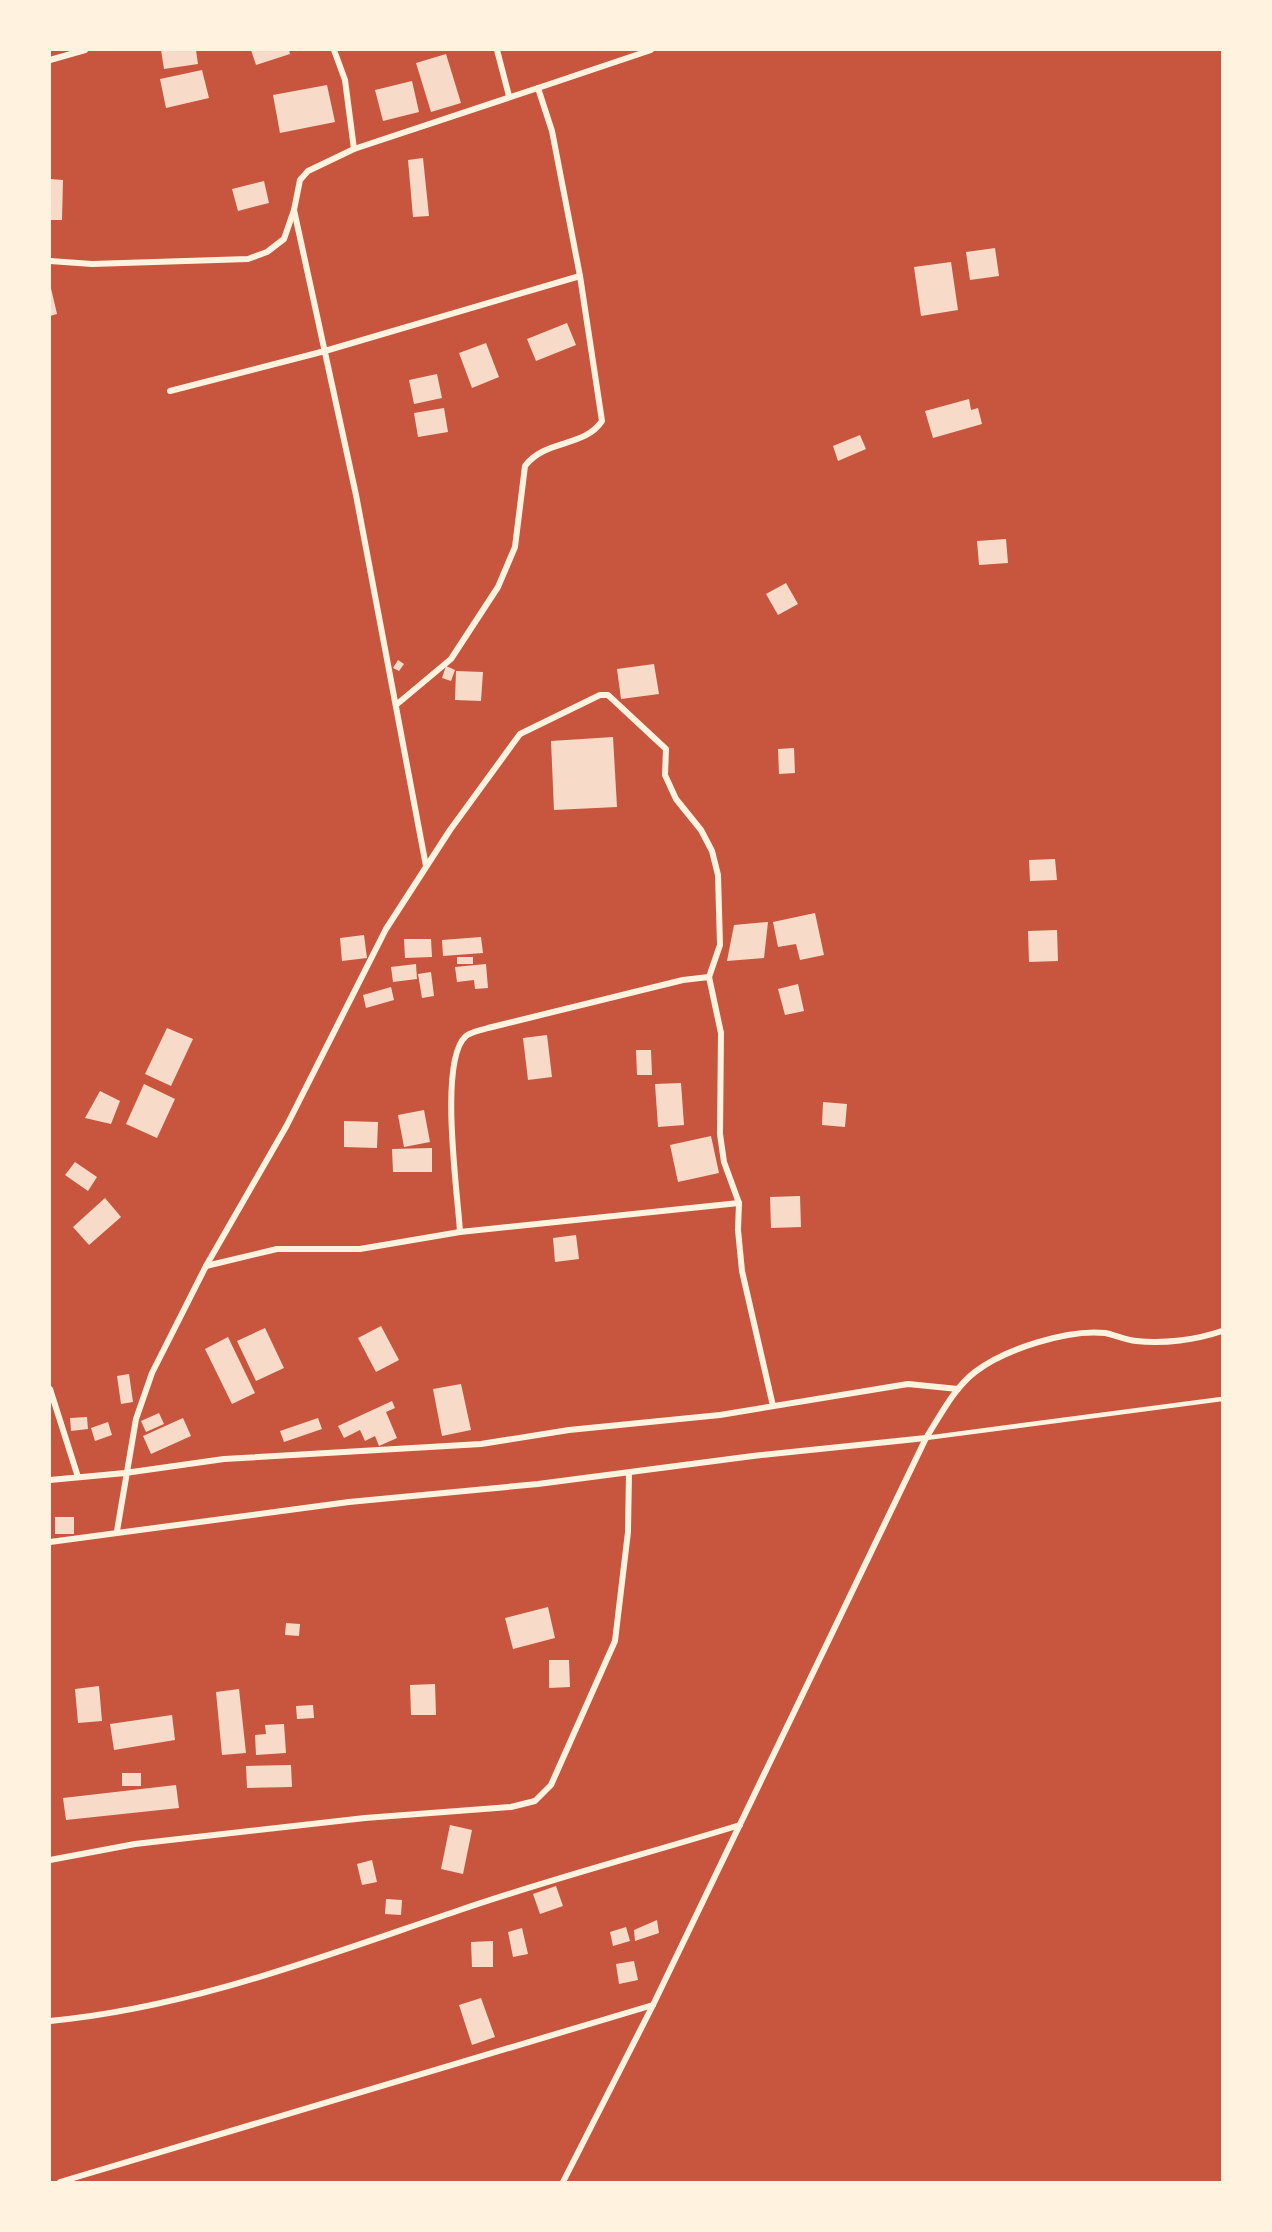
<svg xmlns="http://www.w3.org/2000/svg" width="1272" height="2232" viewBox="0 0 1272 2232" font-family="Arial,sans-serif">
<rect width="100%" height="100%" fill="#c8553d"/>
<!-- building -->
<g fill="#f7dbc8">
<polygon points="161,50 196,50 198,64 164,69"/>
<polygon points="251,50 289,50 290,54 256,65"/>
<polygon points="446,54 461,103 431,112 416,63"/>
<polygon points="202,70 209,98 166,108 160,79"/>
<polygon points="412,81 419,112 383,121 375,90"/>
<polygon points="327,85 335,122 280,133 273,95"/>
<polygon points="423,158 429,216 413,217 408,160"/>
<polygon points="50,179 63,180 62,220 50,220"/>
<polygon points="264,181 269,203 238,211 232,189"/>
<polygon points="995,248 999,276 970,280 966,252"/>
<polygon points="951,262 958,310 921,316 914,267"/>
<polygon points="50,284 57,314 50,316"/>
<polygon points="567,323 576,345 536,361 527,339"/>
<polygon points="486,343 499,377 472,388 459,353"/>
<polygon points="437,374 442,398 414,404 409,380"/>
<polygon points="969,399 971,410 978,408 982,424 933,438 925,411"/>
<polygon points="444,408 448,432 418,437 414,413"/>
<polygon points="860,435 866,449 838,461 833,446"/>
<polygon points="1006,539 1008,563 979,565 977,541"/>
<polygon points="786,583 798,604 778,615 766,594"/>
<polygon points="398,660 404,664 399,671 393,668"/>
<polygon points="654,664 659,694 621,699 617,669"/>
<polygon points="446,666 455,670 451,681 442,678"/>
<polygon points="456,671 483,672 481,701 455,700"/>
<polygon points="613,737 617,807 554,810 551,741"/>
<polygon points="794,748 795,773 779,774 778,749"/>
<polygon points="1055,859 1057,880 1030,881 1029,860"/>
<polygon points="815,913 824,955 800,960 796,944 778,947 773,922"/>
<polygon points="768,922 764,958 727,961 734,925"/>
<polygon points="1057,930 1058,961 1029,962 1028,931"/>
<polygon points="364,935 367,958 342,961 340,938"/>
<polygon points="481,937 483,953 443,956 442,940"/>
<polygon points="404,939 431,939 432,957 405,958"/>
<rect x="457" y="957" width="16" height="7"/>
<polygon points="416,964 417,979 393,982 391,967"/>
<polygon points="486,964 488,988 475,989 474,980 457,982 455,967"/>
<polygon points="431,972 434,996 422,998 418,974"/>
<polygon points="798,984 804,1011 785,1015 778,989"/>
<polygon points="391,987 394,1000 366,1008 363,995"/>
<polygon points="167,1028 193,1039 171,1086 145,1074"/>
<polygon points="547,1035 552,1077 528,1080 523,1038"/>
<polygon points="636,1050 651,1050 652,1075 637,1075"/>
<polygon points="681,1083 684,1125 658,1127 655,1084"/>
<polygon points="144,1084 175,1099 157,1138 126,1124"/>
<polygon points="100,1091 120,1101 111,1124 85,1118"/>
<polygon points="823,1102 847,1104 845,1127 822,1125"/>
<polygon points="424,1110 430,1142 404,1147 398,1115"/>
<polygon points="344,1121 378,1122 377,1148 344,1147"/>
<polygon points="711,1136 719,1173 678,1182 670,1145"/>
<polygon points="432,1148 432,1172 393,1172 392,1149"/>
<polygon points="75,1162 97,1177 88,1191 65,1175"/>
<polygon points="800,1196 801,1227 771,1228 770,1197"/>
<polygon points="105,1198 121,1217 89,1245 73,1227"/>
<polygon points="576,1235 579,1259 555,1262 553,1238"/>
<polygon points="381,1326 399,1360 376,1372 358,1338"/>
<polygon points="265,1328 284,1368 256,1381 237,1341"/>
<polygon points="228,1337 255,1393 232,1404 205,1349"/>
<polygon points="129,1374 133,1402 121,1404 117,1376"/>
<polygon points="461,1384 471,1430 442,1436 433,1389"/>
<polygon points="392,1401 395,1408 386,1412 397,1438 379,1446 375,1436 365,1441 360,1430 344,1438 338,1426"/>
<polygon points="159,1413 164,1424 146,1432 141,1421"/>
<polygon points="87,1417 88,1429 71,1431 70,1418"/>
<polygon points="183,1418 191,1436 151,1454 143,1436"/>
<polygon points="318,1418 322,1429 284,1442 280,1431"/>
<polygon points="108,1422 112,1435 95,1441 91,1428"/>
<rect x="55" y="1517" width="19" height="17"/>
<polygon points="548,1607 555,1638 513,1649 505,1618"/>
<polygon points="286,1623 300,1624 299,1636 285,1635"/>
<polygon points="549,1660 569,1660 570,1687 549,1688"/>
<polygon points="435,1684 436,1715 411,1715 410,1685"/>
<polygon points="99,1686 102,1721 78,1723 75,1689"/>
<polygon points="239,1689 246,1753 222,1755 216,1692"/>
<polygon points="313,1705 314,1718 297,1719 296,1706"/>
<polygon points="172,1715 175,1740 114,1750 110,1724"/>
<polygon points="284,1724 286,1753 256,1755 255,1735 266,1734 265,1725"/>
<polygon points="291,1765 292,1787 247,1788 246,1766"/>
<rect x="122" y="1773" width="19" height="13"/>
<polygon points="176,1785 179,1808 66,1820 63,1798"/>
<polygon points="450,1825 472,1830 463,1874 441,1869"/>
<polygon points="372,1860 377,1882 362,1885 357,1864"/>
<polygon points="556,1886 563,1906 540,1914 533,1894"/>
<polygon points="386,1899 402,1900 401,1915 385,1914"/>
<polygon points="657,1920 659,1933 635,1941 634,1930"/>
<polygon points="626,1927 630,1941 613,1946 610,1932"/>
<polygon points="522,1928 528,1954 513,1957 508,1932"/>
<polygon points="493,1941 493,1967 472,1967 471,1942"/>
<polygon points="634,1961 638,1980 619,1984 616,1964"/>
<polygon points="481,1998 495,2037 472,2045 459,2005"/>
</g>
<g fill="none" stroke-linecap="round" stroke-linejoin="round">
<!-- service -->
<polyline stroke="#fff3e0" stroke-width="4.5" points="926,1438 1222,1399"/>
<!-- minor -->
<g stroke="#fff3e0" stroke-width="6">
<polyline points="334,50 345,80 354,149"/>
<polyline points="497,50 509,96"/>
<polyline points="50,60 85,50"/>
<polyline points="294,210 356,495 426,866"/>
<polyline points="50,261 92,264 248,259 267,252 284,239 294,210 300,180 308,171 354,149 538,88"/>
<polyline points="170,391 325,351 580,276"/>
<path d="M396 705 451 659 498 587 515 547 525 466C545 439 584 448 602 421L580 276 552 131 538 88 651 50"/>
<path d="M460 1232C458 1195 438 1060 466 1036 471 1032 482 1030 488 1028L683 980 709 977 721 1033 720 1134 724 1162 739 1203 738 1230 742 1271 773 1406"/>
<polyline points="206,1266 277,1249 360,1249 460,1232 739,1203"/>
<polyline points="50,1389 78,1477"/>
<polyline points="50,1480 125,1473 224,1459 481,1444 569,1430 720,1415 908,1384 958,1389"/>
<polyline points="117,1531 136,1419 152,1373 206,1266 287,1125 386,929 450,830 520,734 600,695 608,695 666,749 665,775 676,799 701,830 712,851 718,875 720,945 709,977"/>
<polyline points="50,1542 349,1502 538,1484 753,1456 926,1438"/>
<polyline points="50,1860 135,1844 365,1818 511,1807 535,1801 551,1785 615,1641 628,1532 629,1473"/>
<path d="M50 2021C190 2008 324 1956 457 1911 550 1879 646 1854 740 1825"/>
<polyline points="60,2182 653,2005"/>
<path d="M563 2182 653 2005 926 1438C940 1416 954 1388 975 1372 1005 1349 1068 1329 1105 1333 1115 1335 1126 1340 1136 1341 1164 1344 1196 1340 1222 1331"/>
</g>
</g>
<!-- border -->
<rect width="1272" height="2232" fill="none" stroke="#fff3e0" stroke-width="102"/>
</svg>
